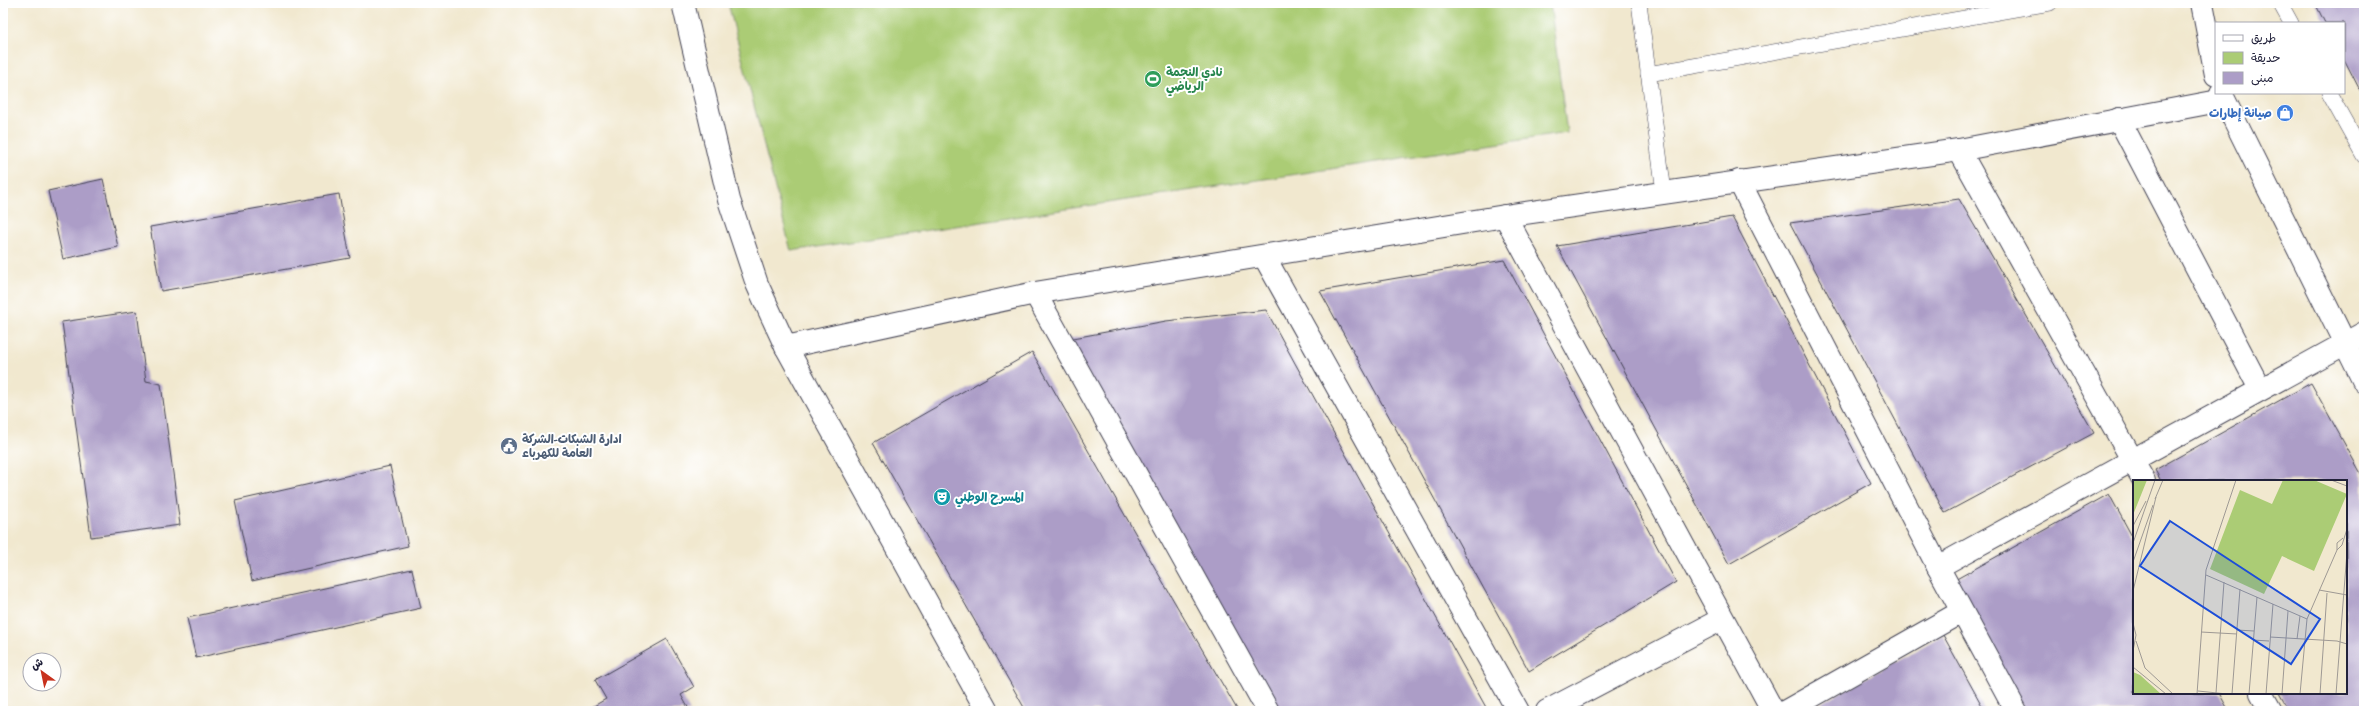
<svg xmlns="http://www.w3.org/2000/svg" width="2367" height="714" viewBox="0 0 2367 714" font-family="'Gochi Hand','Playpen Sans Arabic',sans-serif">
<rect width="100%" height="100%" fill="#fff"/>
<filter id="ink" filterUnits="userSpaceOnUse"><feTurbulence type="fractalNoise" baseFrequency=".025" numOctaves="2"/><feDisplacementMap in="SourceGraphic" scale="8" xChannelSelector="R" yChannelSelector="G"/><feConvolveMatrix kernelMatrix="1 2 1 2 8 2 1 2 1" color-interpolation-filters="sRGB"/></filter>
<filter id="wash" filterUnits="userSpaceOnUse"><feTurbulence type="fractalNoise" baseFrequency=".012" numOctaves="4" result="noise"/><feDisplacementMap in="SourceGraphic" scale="16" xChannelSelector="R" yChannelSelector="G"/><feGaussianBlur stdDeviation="0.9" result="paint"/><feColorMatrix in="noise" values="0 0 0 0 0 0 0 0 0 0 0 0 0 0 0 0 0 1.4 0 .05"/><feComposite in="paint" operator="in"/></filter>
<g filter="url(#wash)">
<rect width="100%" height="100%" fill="#f1e8cf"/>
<!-- green -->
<polygon fill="#abcc75" stroke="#667758" points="728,3 1550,3 1567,133 791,251"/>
<g id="blocks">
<!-- building -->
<g fill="#ac9dc7">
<polygon points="2315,3 2364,3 2364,98 2344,59 2344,23 2325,23"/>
<polygon points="103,179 118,247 63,259 48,191"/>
<polygon points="339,194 350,258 161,291 150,227"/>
<polygon points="1959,199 2094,433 1945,513 1790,223"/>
<polygon points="1732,217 1871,483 1729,564 1557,246"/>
<polygon points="1504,260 1676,582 1529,671 1320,291"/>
<polygon points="1266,310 1296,365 1488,711 1279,711 1068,339 1166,321"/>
<polygon points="137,311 146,381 161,384 180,525 91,537 62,322"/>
<polygon points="1032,352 1171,596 1238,711 1026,711 1012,686 873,443"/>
<polygon points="2311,383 2364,479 2364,711 2289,711 2279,693 2346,693 2346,481 2161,481 2155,470"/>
<polygon points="390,466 408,546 252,581 235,501"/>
<polygon points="2109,494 2134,540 2134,693 2219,693 2229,711 2025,711 1953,581"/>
<polygon points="412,569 421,608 196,658 187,618"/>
<polygon points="1943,635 1985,711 1807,711"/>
<polygon points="667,639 694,687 681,695 690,711 585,711 606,699 595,680"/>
</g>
</g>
</g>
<g filter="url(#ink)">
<use href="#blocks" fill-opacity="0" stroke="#414051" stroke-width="1"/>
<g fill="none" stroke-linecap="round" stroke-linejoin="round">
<defs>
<g id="service">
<polyline points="1639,3 1664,192"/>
<polyline points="2280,3 2291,23"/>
<polyline points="1648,74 2050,3"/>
<polyline points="2329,93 2364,156"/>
</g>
<g id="minor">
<polyline points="2119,119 2260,389"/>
<polyline points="1959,150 2144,481"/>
<polyline points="1739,181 1938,567 2016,711"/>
<polyline points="1505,216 1773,711"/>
<polyline points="1264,256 1518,711"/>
<polyline points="1035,293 1268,711"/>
<polyline points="786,347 1035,293 1505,216 1959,150 2224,100"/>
<polyline points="1938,567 2344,344"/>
<polyline points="2261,693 2271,711"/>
<polyline points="1547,711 1722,619"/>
<polyline points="1786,711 1961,612"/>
</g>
<g id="tertiary">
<polyline points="683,3 729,200 757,284 786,347 987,711"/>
<polyline points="2202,3 2216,75"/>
<polyline points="2221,93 2364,382"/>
<polyline points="2344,344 2364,333"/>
</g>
</defs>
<!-- service casing -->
<use href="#service" stroke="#414051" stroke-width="16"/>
<!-- minor casing -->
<use href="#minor" stroke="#414051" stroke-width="24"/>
<!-- tertiary casing -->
<use href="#tertiary" stroke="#414051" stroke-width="24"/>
<!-- service -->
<use href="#service" stroke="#fff" stroke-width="15"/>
<!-- minor -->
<use href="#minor" stroke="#fff" stroke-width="22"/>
<!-- tertiary -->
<use href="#tertiary" stroke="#fff" stroke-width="22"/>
</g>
</g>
<!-- icons -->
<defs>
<symbol id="stadium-disc" viewBox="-11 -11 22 22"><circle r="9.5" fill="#2e9e5b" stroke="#fff"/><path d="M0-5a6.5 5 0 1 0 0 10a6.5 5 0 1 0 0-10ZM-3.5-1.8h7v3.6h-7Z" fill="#fff"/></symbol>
<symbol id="shop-disc" viewBox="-11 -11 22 22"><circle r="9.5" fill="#3f7fe0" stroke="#fff"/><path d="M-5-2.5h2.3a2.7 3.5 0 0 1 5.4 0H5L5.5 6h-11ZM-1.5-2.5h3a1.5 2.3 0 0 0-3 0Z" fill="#fff"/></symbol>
<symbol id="civic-disc" viewBox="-11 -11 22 22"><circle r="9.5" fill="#5c6f8a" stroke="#fff"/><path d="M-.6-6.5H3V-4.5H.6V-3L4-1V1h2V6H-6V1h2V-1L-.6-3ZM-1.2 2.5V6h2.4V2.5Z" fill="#fff"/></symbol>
<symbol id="theatre-disc" viewBox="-11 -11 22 22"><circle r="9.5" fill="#0f9aa8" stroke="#fff"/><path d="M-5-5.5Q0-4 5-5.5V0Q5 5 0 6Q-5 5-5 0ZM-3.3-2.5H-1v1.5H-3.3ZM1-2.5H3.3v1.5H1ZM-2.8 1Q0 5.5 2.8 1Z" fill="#fff"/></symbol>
</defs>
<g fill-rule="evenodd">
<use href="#stadium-disc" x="1143" y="69" width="20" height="20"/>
<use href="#shop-disc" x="2275" y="103" width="20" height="20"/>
<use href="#civic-disc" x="499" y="436" width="20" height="20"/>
<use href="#theatre-disc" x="932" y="487" width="20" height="20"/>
</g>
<g text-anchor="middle" stroke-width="4" stroke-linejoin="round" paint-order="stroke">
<!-- leisure labels -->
<g font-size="12" font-weight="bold" fill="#27864d" stroke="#fff" text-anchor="start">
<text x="1166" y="76">نادي النجمة<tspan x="1166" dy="14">الرياضي</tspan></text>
</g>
<!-- shop labels -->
<g font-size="12" font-weight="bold" fill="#366cbe" stroke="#fff" text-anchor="end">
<text x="2272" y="117">صيانة إطارات</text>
</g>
<!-- service labels -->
<g font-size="12" font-weight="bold" fill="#4e5e75" stroke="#fff" text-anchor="start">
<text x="522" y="443">ادارة الشبكات-الشركة<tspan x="522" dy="14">العامة للكهرباء</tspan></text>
</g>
<!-- culture labels -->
<g font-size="12" font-weight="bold" fill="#0d838f" stroke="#fff" text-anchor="start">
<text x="955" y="501">المسرح الوطني</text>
</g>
</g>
<!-- overview -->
<g transform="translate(2133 480)">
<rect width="214" height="214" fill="#f1e8cf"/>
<path d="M0 0H14L0 35ZM150 0H181L214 14 181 91 149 76 131 114 77 89 107 10 139 24ZM0 192 7 195 28 214H0Z" fill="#abcc75"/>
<path fill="none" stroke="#9e9994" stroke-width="1" d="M198 0 214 6M22 19 30 0M0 46 13 21M0 63 22 0M204 70 209 65 214 49M0 82 20 25M73 95 174 139M186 110 214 115M0 111 23 17M0 143 3 155 0 171M104 150 121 151M68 152 104 154M137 157 204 161 214 164M164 159 167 136M120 160 136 161M3 161 12 188 40 214M0 187 33 214M65 211 94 214M83 213 91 102M64 214 73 90 103 0M99 214 107 109M116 214 124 117M133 214 140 124M149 214 155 131M167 214 174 139 204 70V63L210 58M187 214 194 113M203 214 214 72"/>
<path fill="#1d4ed8" fill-opacity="0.15" stroke="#1d4ed8" stroke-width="2" d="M37 41 187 139 158 184 7 86Z"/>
<rect width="214" height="214" fill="none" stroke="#22223b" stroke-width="2"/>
</g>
<!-- margin -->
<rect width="2367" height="714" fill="none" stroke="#fff" stroke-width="16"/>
<!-- legend -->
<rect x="2215" y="22" width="130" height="72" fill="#ffffff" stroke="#a7a7b1"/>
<rect x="2223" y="35" width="20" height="6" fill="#ffffff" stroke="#a7a7b1"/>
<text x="2251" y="42" font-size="12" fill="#22223b">طريق</text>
<rect x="2223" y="52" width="20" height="12" fill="#abcc75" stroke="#a7a7b1"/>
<text x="2251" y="62" font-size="12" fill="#22223b">حديقة</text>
<rect x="2223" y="72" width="20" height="12" fill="#ac9dc7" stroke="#a7a7b1"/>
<text x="2251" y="82" font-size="12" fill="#22223b">مبنى</text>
<!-- north arrow -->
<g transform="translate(42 672) rotate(327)"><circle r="19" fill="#ffffff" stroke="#a7a7b1"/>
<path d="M0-3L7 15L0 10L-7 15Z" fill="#c8321e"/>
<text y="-6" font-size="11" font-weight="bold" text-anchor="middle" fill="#22223b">ش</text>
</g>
</svg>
